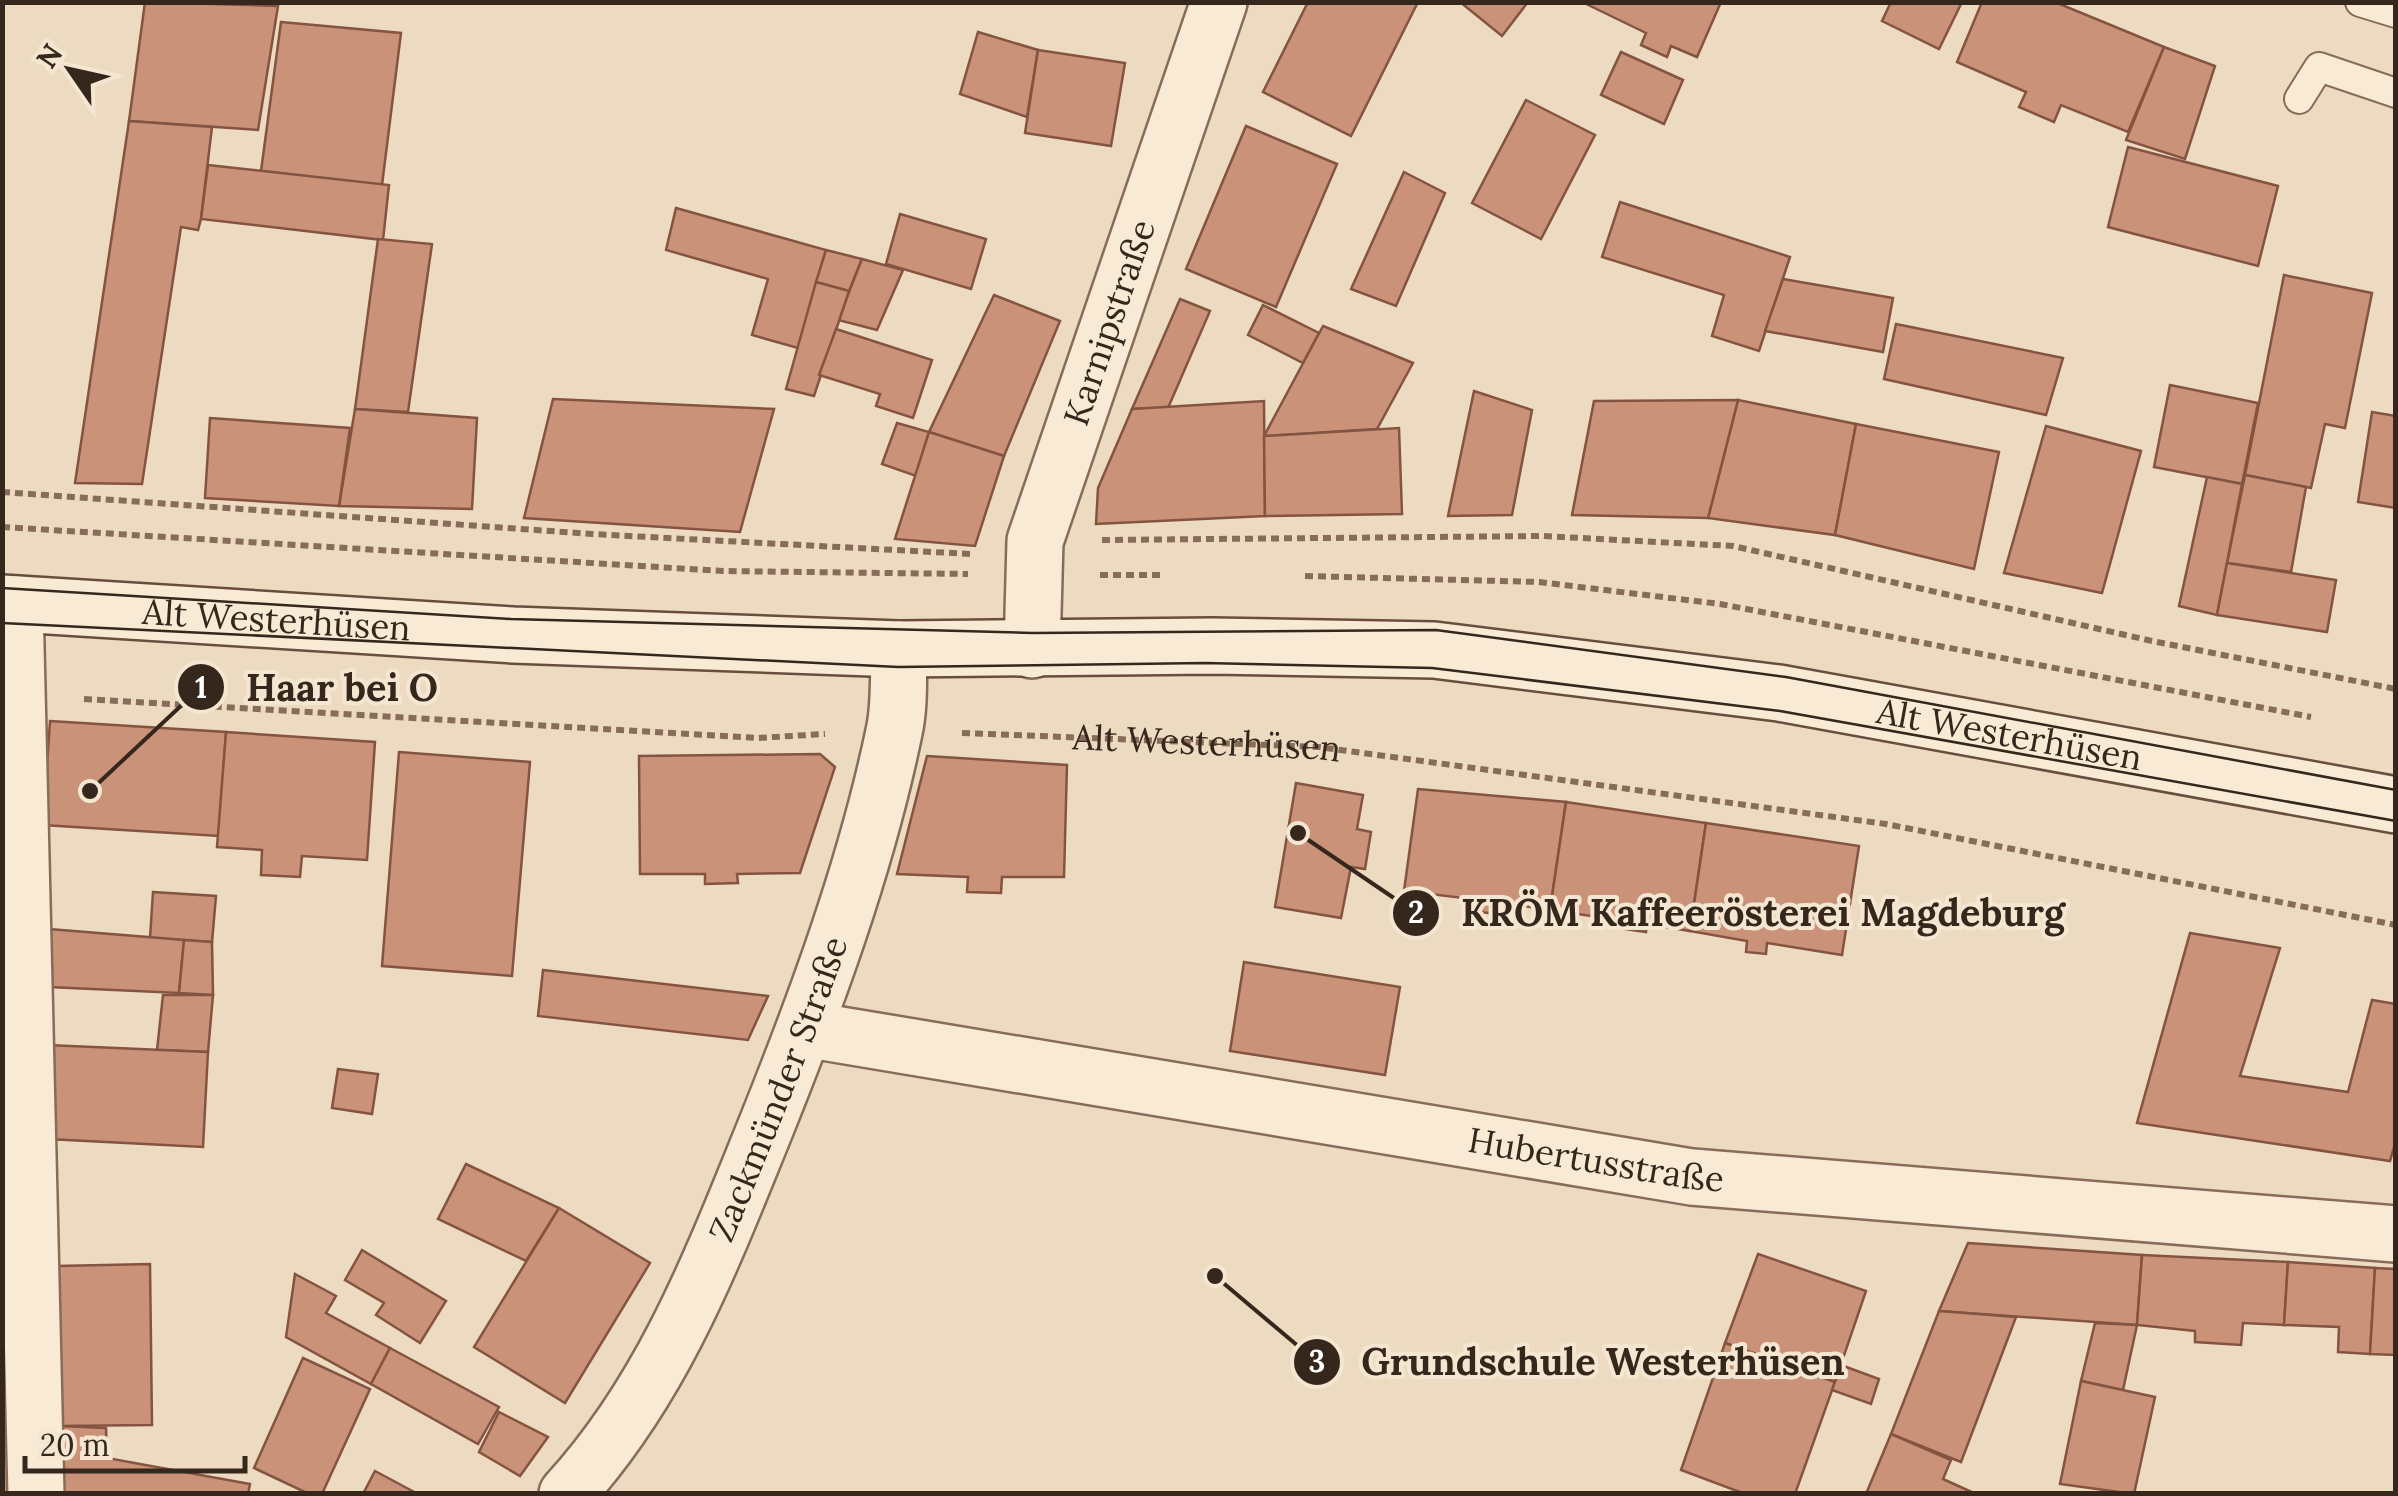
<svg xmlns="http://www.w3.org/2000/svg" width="2398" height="1496" viewBox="0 0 2398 1496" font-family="Lora,serif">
<rect width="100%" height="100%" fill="#eddbc1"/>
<!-- building -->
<g fill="#ca9278" stroke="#845440" stroke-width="2.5">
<polygon points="145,2 278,6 258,130 129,121"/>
<polygon points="1308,2 1418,2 1351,136 1263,92"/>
<polygon points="1460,2 1528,2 1502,36"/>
<polygon points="1582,2 1721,2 1697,57 1671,46 1667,57 1641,45 1646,33"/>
<polygon points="1891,2 1962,2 1939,49 1882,21"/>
<polygon points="1982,2 2055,2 2164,47 2128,132 2061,105 2054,122 2019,107 2026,92 1957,62"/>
<polygon points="281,22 401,33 382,185 261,171"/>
<polygon points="978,32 1038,50 1027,117 960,94"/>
<polygon points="2164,47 2215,66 2185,159 2126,140"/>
<polygon points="1038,50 1125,63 1111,146 1025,133"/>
<polygon points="1621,52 1683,80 1664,124 1601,95"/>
<polygon points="1526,100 1595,135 1541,239 1472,203"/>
<polygon points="129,121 212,127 201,219 198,230 181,227 142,484 75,483"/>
<polygon points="1246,126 1337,164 1276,307 1186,269"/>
<polygon points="2128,147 2278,186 2258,266 2108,227"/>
<polygon points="208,165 389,185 383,240 201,219"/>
<polygon points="1404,172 1445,193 1396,306 1351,289"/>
<polygon points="1620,202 1790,257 1759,351 1712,336 1724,295 1602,257"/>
<polygon points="676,208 826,250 798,348 752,335 768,279 666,250"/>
<polygon points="900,214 986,239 971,289 886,264"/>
<polygon points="378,239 432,244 408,412 355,409"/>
<polygon points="826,250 862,259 849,291 816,282"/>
<polygon points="862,259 903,270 877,330 838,320"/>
<polygon points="2284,275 2372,293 2345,428 2325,424 2311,488 2245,475"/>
<polygon points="1783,279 1893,298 1883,352 1765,331"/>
<polygon points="816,282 849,291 814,396 786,389"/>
<polygon points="994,295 1060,321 1004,456 929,432"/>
<polygon points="1180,299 1210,311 1168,408 1132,409"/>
<polygon points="1263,305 1319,333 1303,363 1248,335"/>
<polygon points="1896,324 2063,358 2046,415 1884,379"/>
<polygon points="1323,326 1413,363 1377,429 1264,436"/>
<polygon points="836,329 932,360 913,418 876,406 880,394 819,375"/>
<polygon points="2170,385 2258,403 2242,484 2154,467"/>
<polygon points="1474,391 1532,410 1512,515 1448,516"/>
<polygon points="553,399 774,409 740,532 524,518"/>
<polygon points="1738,400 1856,424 1835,535 1708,518"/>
<polygon points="1738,400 1708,518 1572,515 1594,401"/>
<polygon points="1264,401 1265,516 1096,524 1098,488 1132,409"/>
<polygon points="355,409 477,418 472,509 339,506"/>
<polygon points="2372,412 2396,416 2396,508 2358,502"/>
<polygon points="210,418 350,428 339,506 205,498"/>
<polygon points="897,423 929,432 916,476 882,464"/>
<polygon points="1856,424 1999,452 1974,569 1835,535"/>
<polygon points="2046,426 2141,451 2102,593 2004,573"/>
<polygon points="1399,428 1402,514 1265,516 1264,436"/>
<polygon points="929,432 1004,456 975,546 895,539"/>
<polygon points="2245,475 2306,487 2291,572 2227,563"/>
<polygon points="2207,477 2242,484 2217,615 2179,606"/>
<polygon points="2227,563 2336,580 2327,632 2217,615"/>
<polygon points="50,721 226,732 219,836 43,825"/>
<polygon points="226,732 375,742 367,860 302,856 300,877 261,875 262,850 217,847"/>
<polygon points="399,752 530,762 512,976 382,966"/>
<polygon points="820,754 835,767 800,873 737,874 738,883 705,884 705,874 640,874 639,756"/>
<polygon points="927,756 1067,765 1064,877 1002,877 1001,893 967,892 968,877 897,874"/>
<polygon points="1296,783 1363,795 1357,829 1371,832 1365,869 1351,867 1341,918 1275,907"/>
<polygon points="1418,789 1566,802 1550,910 1504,903 1505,915 1464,910 1464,898 1404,891"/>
<polygon points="1566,802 1706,823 1690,931 1647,924 1646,932 1611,927 1612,919 1550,910"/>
<polygon points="1706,823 1859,846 1842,955 1767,943 1766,954 1746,952 1747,941 1690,931"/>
<polygon points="153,892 216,896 212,942 150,938"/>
<polygon points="49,929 184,940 179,993 49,987"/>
<polygon points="2190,933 2280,948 2240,1076 2348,1092 2372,1000 2396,1004 2396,1140 2390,1161 2137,1123"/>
<polygon points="184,940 212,942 213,995 179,993"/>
<polygon points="1244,962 1400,987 1385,1075 1230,1051"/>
<polygon points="543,970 768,996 748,1040 538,1016"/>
<polygon points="163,995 213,995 208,1052 157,1050"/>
<polygon points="47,1045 208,1052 203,1147 48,1139"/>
<polygon points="338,1069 378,1074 372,1114 332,1108"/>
<polygon points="466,1164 559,1208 526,1261 438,1219"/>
<polygon points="559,1208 650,1263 565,1403 474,1347"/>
<polygon points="1968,1243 2142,1255 2137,1325 1939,1311"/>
<polygon points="362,1250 446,1301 420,1343 376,1315 384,1303 345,1280"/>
<polygon points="1758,1254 1866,1291 1835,1382 1725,1343"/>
<polygon points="2142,1255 2288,1262 2284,1325 2243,1323 2241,1345 2195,1342 2195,1331 2137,1325"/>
<polygon points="2288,1262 2375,1268 2370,1354 2338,1352 2339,1327 2284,1325"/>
<polygon points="150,1264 152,1425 59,1426 58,1266"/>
<polygon points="2375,1268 2396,1269 2396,1355 2370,1354"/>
<polygon points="295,1274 336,1296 326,1313 390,1348 371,1384 286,1337"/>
<polygon points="1939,1311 2016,1317 1961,1462 1891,1434"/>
<polygon points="2095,1323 2137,1325 2123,1390 2081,1381"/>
<polygon points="1725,1343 1835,1382 1795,1494 1745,1494 1681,1470"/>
<polygon points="390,1348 499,1407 478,1444 371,1384"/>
<polygon points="303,1358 370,1389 322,1494 309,1494 254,1468"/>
<polygon points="1841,1365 1879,1379 1871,1404 1832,1390"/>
<polygon points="2081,1381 2155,1397 2134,1494 2060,1484"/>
<polygon points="499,1412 548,1437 520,1476 479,1452"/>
<polygon points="59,1426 106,1428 107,1458 250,1484 248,1494 59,1494"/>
<polygon points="10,1433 12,1494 2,1494 2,1434"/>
<polygon points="1891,1434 1951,1460 1943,1479 1976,1494 1866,1494"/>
<polygon points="375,1471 418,1494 363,1494"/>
</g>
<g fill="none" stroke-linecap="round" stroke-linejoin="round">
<defs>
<g id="service">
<polyline points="2360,2 2396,13"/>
<polyline points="2299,99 2319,67 2396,93"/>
</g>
<g id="minor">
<polyline points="15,604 36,1494"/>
<path id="s2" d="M1032 650 1035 541 1219 2"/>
<path id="s3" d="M805 1029 1692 1177 2396 1234"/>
<path id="s4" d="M567 1494C664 1388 712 1259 765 1129 816 1002 866 867 894 732 900 706 898 676 899 649"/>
</g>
<g id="secondary">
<path id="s5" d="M2 603 513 635 899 649 1212 646 1434 650 1779 693 2396 805"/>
</g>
</defs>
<!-- service casing -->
<use href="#service" stroke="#866c59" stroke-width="32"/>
<!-- minor casing -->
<use href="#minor" stroke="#866c59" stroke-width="60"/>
<!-- secondary casing -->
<use href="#secondary" stroke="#684e3d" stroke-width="60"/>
<!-- path -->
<g stroke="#866c59" stroke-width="6" stroke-dasharray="8 5" stroke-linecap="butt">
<polyline points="2,492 592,534 971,554"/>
<polyline points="2,527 723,571 968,574"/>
<polyline points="1102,540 1543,536 1733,546 2152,641 2396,689"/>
<polyline points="1100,575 1163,575"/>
<polyline points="1305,576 1539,582 1720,604 2311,717"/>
<polyline points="84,699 757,738 825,734"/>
<path id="s1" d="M962 733 1319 747 1886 824 2396 925"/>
</g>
<!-- service -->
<use href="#service" stroke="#f8ead4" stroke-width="28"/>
<!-- minor -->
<use href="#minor" stroke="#f8ead4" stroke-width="55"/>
<!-- secondary -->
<use href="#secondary" stroke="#f8ead4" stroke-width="55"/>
<!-- tram -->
<g stroke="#36271d" stroke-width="2.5">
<polyline points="2,588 511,619 1032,633 1436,630 1786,677 2396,790"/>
<polyline points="2,623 898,667 1205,663 1432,668 1780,711 2396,821"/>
</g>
</g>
<g text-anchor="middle" stroke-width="8" stroke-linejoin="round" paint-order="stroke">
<!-- street labels -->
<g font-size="35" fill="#36271d" stroke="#f4e6d1">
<text dy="12" stroke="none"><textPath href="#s2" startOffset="340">Karnipstraße</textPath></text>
<text dy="12" stroke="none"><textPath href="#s5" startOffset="275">Alt Westerhüsen</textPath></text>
<text dy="12" stroke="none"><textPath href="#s5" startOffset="2015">Alt Westerhüsen</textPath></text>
<text dy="12" stroke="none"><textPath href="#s1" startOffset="245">Alt Westerhüsen</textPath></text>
<text dy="12" stroke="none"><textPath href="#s4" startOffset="460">Zackmünder Straße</textPath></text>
<text dy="12" stroke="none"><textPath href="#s3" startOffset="802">Hubertusstraße</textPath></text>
</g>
</g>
<!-- callouts -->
<path fill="none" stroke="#36271d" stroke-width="4" d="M90 791L201 687M1298 833L1416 913M1215 1276L1317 1362"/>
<g fill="#36271d" stroke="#f4e6d1" stroke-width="4">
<circle cx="90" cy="791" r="10"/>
<circle cx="1298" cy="833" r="10"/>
<circle cx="1215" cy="1276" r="10"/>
<circle cx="201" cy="687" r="25"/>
<circle cx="1416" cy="913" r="25"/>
<circle cx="1317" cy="1362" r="25"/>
</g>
<g font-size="30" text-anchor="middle" font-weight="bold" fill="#fff">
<text x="201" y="698">1</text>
<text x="1416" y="923">2</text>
<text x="1317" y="1372">3</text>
</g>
<g font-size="38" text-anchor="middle" font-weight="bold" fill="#36271d" stroke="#f4e6d1" stroke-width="8" stroke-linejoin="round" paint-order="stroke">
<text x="342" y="701">Haar bei O</text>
<text x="1763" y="926">KRÖM Kaffeerösterei Magdeburg</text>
<text x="1603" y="1375">Grundschule Westerhüsen</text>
</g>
<!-- border -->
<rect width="2398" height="1496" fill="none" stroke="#36271d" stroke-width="10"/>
<!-- north arrow -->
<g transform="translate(70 70) rotate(304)" stroke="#f4e6d1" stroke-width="8" paint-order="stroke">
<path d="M0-8L18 38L0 25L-18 38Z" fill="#36271d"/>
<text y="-15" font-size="28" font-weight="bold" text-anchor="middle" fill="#36271d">N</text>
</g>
<!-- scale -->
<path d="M25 1456v15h220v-15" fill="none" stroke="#36271d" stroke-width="5"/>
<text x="40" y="1456" font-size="30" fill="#36271d" stroke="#f4e6d1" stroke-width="8" paint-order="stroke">20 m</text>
</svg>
